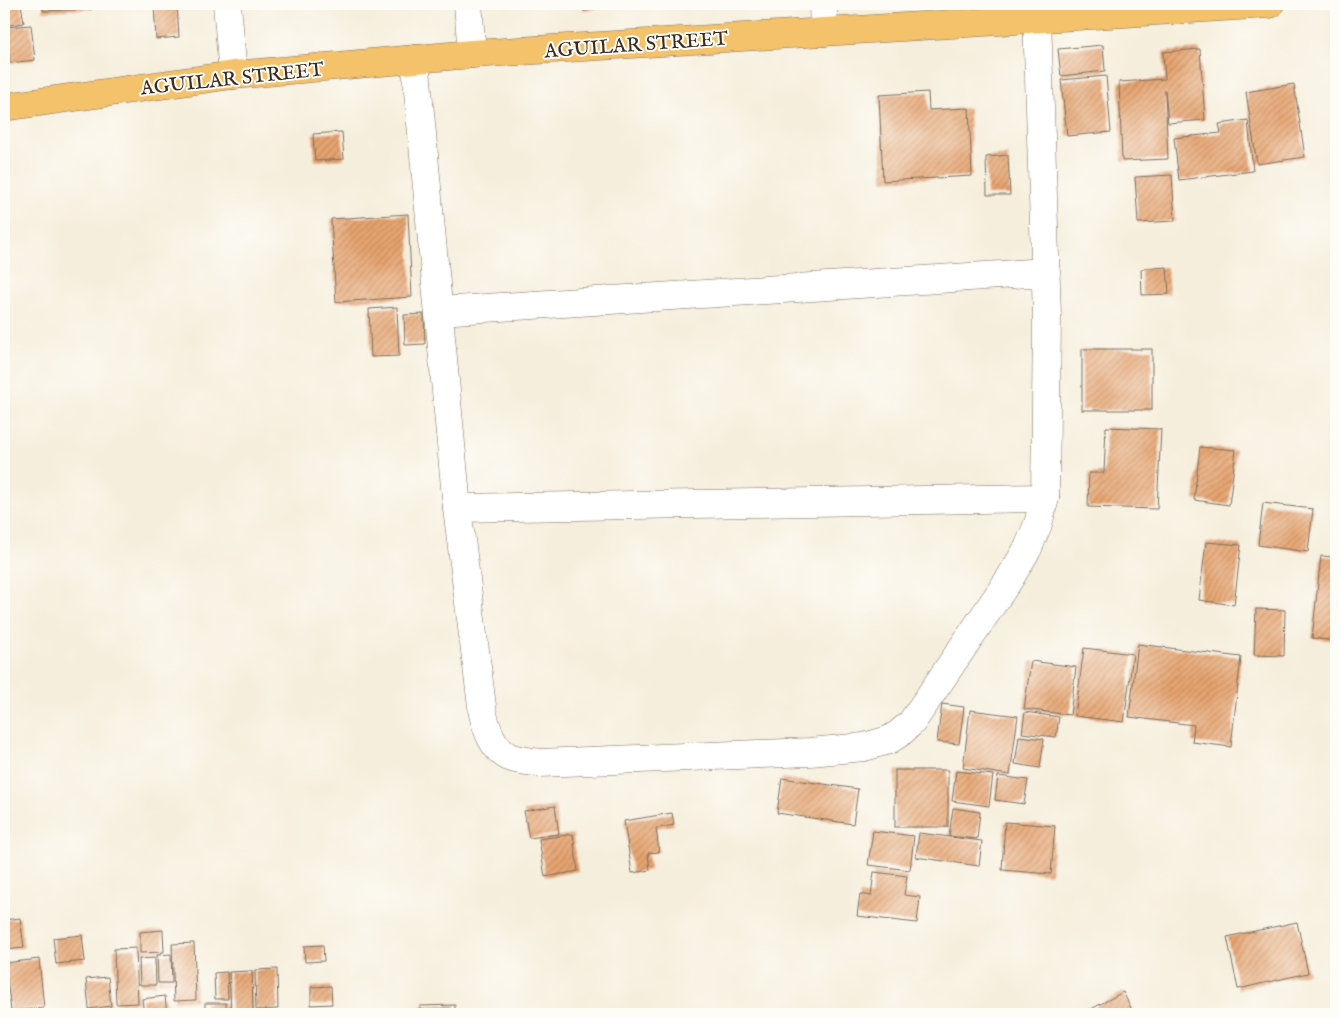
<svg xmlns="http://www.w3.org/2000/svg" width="1340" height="1018" viewBox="0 0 1340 1018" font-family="'IM FELL English',serif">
<defs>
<pattern id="building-hatch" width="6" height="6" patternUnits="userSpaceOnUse" patternTransform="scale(1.25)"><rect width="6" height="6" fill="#e7a470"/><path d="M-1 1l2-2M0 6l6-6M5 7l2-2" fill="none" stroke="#bc865b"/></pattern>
</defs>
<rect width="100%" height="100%" fill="#fdfcf7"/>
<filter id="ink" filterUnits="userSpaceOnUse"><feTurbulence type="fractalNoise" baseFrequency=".02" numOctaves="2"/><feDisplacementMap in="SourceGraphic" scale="10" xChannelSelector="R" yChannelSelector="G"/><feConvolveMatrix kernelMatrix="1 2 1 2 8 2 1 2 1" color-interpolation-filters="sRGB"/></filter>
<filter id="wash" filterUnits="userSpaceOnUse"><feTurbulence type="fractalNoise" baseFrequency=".0096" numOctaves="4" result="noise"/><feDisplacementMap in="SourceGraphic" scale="20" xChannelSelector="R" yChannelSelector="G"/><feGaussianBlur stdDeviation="1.12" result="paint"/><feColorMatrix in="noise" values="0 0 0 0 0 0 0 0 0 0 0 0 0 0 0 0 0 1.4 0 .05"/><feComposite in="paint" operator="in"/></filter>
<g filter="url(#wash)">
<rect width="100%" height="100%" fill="#f6eedc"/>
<g id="blocks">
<!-- building -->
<g fill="url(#building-hatch)">
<polygon points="4,4 21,4 24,23 4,26"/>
<polygon points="43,4 92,4 92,9 43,11"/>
<polygon points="154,4 177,4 179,37 156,39"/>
<polygon points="582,4 613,4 584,11"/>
<polygon points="31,25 35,60 10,63 6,27"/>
<polygon points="1103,45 1105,71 1061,76 1058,49"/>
<polygon points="1200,49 1205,120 1168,123 1165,90 1168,159 1122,161 1119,82 1165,79 1163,52"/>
<polygon points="1106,76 1111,132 1067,136 1061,80"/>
<polygon points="1294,84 1305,157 1257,164 1246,92"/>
<polygon points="928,92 929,110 969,108 972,176 883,181 879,95"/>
<polygon points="1248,120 1253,171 1179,180 1174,138 1221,133 1219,124"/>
<polygon points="342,132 344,159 315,161 313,134"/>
<polygon points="1008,155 1010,195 987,195 986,157"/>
<polygon points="1172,175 1175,221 1138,223 1135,177"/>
<polygon points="408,214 412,297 336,302 331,219"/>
<polygon points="1167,267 1169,294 1142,295 1141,269"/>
<polygon points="397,307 399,356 371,357 369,309"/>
<polygon points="424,314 425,344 405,345 404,315"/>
<rect x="1082" y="349" width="70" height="61"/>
<polygon points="1106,427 1161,429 1157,509 1088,507 1089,473 1104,473"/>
<polygon points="1200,447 1236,450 1229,505 1194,500"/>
<polygon points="1263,503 1313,509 1308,552 1258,545"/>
<polygon points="1206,542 1241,545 1234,605 1199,600"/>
<polygon points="1321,556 1336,557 1336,641 1312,638"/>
<polygon points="1256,609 1285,610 1284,656 1254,655"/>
<polygon points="1138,644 1241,657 1231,747 1192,742 1194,725 1129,717"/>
<polygon points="1084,648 1133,654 1124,722 1075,716"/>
<polygon points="1031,661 1076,667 1070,715 1024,709"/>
<polygon points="942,704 964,707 959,744 937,742"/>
<polygon points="970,710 1018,716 1010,775 963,768"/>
<polygon points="1025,712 1059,717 1056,737 1022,733"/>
<polygon points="1019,736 1044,739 1040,768 1015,764"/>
<rect x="895" y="770" width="53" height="57"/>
<polygon points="956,771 993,775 989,806 952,801"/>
<polygon points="998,776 1028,780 1024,804 995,800"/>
<polygon points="782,778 858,789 853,824 777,813"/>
<polygon points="555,806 559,834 529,838 524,811"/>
<polygon points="953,808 980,812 977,839 949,836"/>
<polygon points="672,813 674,825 656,828 659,852 648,853 650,870 632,873 624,821"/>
<polygon points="1005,822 1055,826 1051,874 1002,870"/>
<polygon points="873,831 914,836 910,870 868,865"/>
<polygon points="919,833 982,841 979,866 916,857"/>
<polygon points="573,834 578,871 545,877 539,839"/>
<polygon points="874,872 907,876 904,895 920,897 917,923 857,916 860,894 871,896"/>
<polygon points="20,918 24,948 4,950 4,920"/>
<polygon points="1297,922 1308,973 1238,989 1227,937"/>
<polygon points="163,930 164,952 140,953 140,932"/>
<polygon points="82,935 85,961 56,964 53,938"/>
<polygon points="194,943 196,1000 174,1001 172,944"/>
<polygon points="323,945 324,961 305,962 304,946"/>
<polygon points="136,948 138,1003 116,1004 114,949"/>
<polygon points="171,954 172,983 158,983 157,955"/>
<polygon points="155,958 156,985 140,985 139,959"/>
<polygon points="39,959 44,1008 11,1011 5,963"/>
<polygon points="277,969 278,1009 256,1010 255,970"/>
<polygon points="252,971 253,1012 231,1012 229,972"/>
<polygon points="227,972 228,999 215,999 214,973"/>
<polygon points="108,977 111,1006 89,1009 86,979"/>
<polygon points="331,986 332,1004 311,1005 311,987"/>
<polygon points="1123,992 1134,1014 1082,1014"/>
<polygon points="165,996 167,1014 144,1014 142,999"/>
<rect x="205" y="1003" width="21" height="11"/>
<polygon points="455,1005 455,1014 420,1014 420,1006"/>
</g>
</g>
</g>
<g filter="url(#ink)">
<use href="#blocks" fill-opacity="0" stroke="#7c6f60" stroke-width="1"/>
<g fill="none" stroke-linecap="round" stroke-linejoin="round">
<defs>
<g id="minor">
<polyline points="227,4 233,75"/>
<polyline points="468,4 472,54"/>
<polyline points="823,4 824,32"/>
<path d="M415 59 457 508 483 714C487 730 493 749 509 757 519 761 530 761 540 763L810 752 864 747 889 740 900 733 912 722 1010 578 1028 548 1038 524 1045 498 1047 316 1037 18"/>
<polyline points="439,311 1046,272"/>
<polyline points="457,508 1045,498"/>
</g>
<polyline id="major" points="4,107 233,75 472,54 1270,4"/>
</defs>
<!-- minor casing -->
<use href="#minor" stroke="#7c6f60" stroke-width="29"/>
<!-- major casing -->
<use href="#major" stroke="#7c6f60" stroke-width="29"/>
<!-- minor -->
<use href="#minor" stroke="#fff" stroke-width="28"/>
<!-- major -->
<use href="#major" stroke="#f3c26a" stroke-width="28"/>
</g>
</g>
<g text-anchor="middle" stroke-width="4" stroke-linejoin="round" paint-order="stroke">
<!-- street labels -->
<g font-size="20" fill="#3b2a1e" stroke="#fdfcf7">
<text transform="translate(636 44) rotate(-4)" y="7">AGUILAR STREET</text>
<text transform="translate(232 78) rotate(-6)" y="7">AGUILAR STREET</text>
</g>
</g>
<!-- margin -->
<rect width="1340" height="1018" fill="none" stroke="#fdfcf7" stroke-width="20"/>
</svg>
